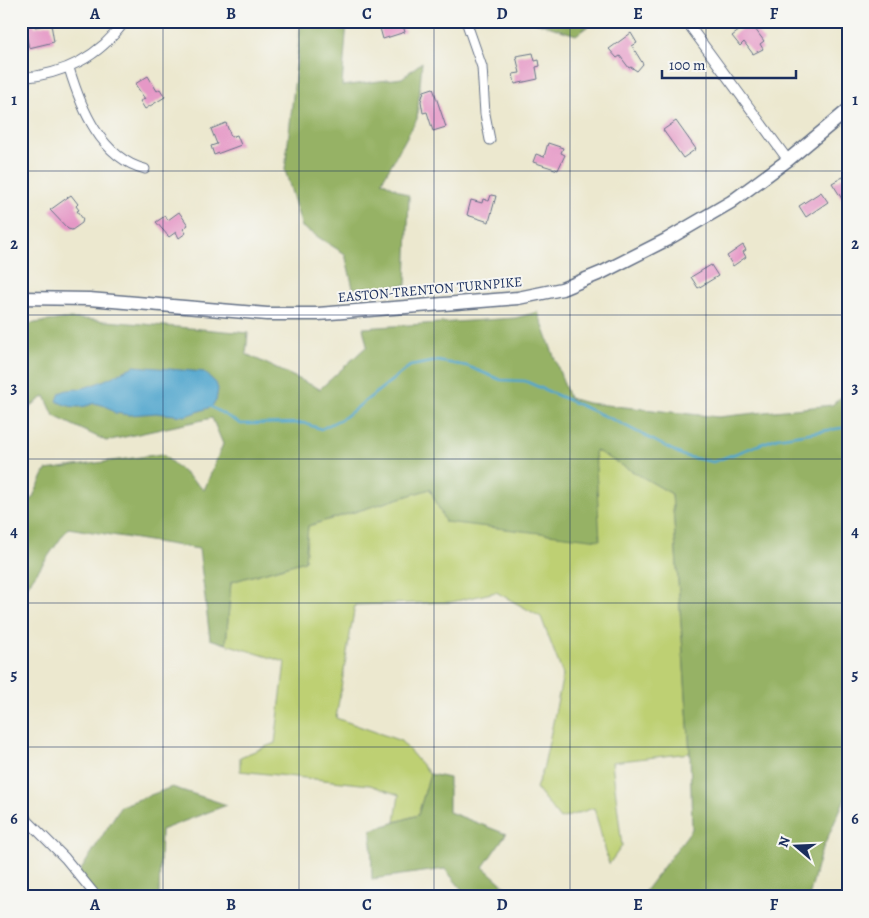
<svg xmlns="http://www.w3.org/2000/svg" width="869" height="918" viewBox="0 0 869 918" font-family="Alegreya,serif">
<rect width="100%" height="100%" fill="#f6f6f2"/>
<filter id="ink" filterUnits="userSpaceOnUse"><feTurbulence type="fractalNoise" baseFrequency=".02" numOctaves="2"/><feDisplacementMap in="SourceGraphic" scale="10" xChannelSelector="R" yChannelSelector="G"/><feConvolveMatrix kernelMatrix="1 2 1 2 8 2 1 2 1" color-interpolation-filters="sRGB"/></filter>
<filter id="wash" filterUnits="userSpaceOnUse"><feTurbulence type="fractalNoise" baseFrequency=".0096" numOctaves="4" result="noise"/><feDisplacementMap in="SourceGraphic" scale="20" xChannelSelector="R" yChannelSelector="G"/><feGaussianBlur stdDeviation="1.12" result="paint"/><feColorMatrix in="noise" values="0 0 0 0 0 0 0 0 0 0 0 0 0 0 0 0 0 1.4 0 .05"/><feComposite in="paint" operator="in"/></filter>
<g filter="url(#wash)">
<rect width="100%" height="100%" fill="#ece8cf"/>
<!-- green -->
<polygon fill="#bed073" stroke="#6c8068" points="595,449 672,494 690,753 612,762 622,846 609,864 594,808 560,819 536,788 543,770 563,675 541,617 496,592 452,602 355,605 336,718 401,741 430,774 418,815 395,822 399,795 370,785 240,771 240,757 275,743 285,662 226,644 231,582 305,561 308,526 430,489 446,522"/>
<!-- forest -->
<g fill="#96b265" stroke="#587062">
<polygon points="301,21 347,21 342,86 402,78 422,62 417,119 382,181 409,196 406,285 353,288 345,254 302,227 285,170"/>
<polygon points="532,21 595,21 576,35"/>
<polygon points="538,312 569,398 587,403 718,417 832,405 848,391 848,792 820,855 809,897 628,897 642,895 692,829 690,753 672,494 595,450 600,540 445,522 430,489 308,526 305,561 231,582 226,644 210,639 199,549 68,528 21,595 21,521 46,470 162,454 204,490 223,444 212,418 106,441 54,416 45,396 21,413 21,325 63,319 83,319 248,333 246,354 320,389 367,346 363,328 515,318"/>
<polygon points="430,774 449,778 449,812 506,834 483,867 517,897 468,897 445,869 372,879 371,830 418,815"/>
<polygon points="172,787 227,805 161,830 159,897 94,897 79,873 121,806"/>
</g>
<!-- water -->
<path fill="#51a6cd" stroke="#366a96" d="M134 366 204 372 216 383 218 389 216 401 211 407 185 416 156 413 129 415 115 413 106 406 94 403C83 409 68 408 57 401L60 393C67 389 71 390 79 389 98 385 117 374 134 366Z"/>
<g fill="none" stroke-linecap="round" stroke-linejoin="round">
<!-- stream -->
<polyline stroke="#51a6cd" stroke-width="2.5" points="211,407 241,424 303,423 321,429 345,417 410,366 437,361 467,366 501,380 525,381 618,422 684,456 713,462 777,438 848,427"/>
</g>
<g id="blocks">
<!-- building -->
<g fill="#e598c6">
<polygon points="378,21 394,21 395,25 402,23 405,32 383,39"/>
<polygon points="752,21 758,27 755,29 764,41 760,44 763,49 753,54 744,42 740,46 732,36"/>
<polygon points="34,23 35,27 51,24 54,42 29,48 24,25"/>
<polygon points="631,33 637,43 632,46 643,64 637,71 631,67 629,68 620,56 617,58 609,49"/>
<polygon points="533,53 535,61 539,60 540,66 536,67 538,79 515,84 513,74 520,73 516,56"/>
<polygon points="148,76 157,91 160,89 165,97 145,109 140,101 145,99 135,84"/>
<polygon points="433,88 446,127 433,131 427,112 423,113 421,101 424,91"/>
<polygon points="676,121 696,149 683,158 663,130"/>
<polygon points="226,123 231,137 237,135 241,145 214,155 211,146 217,144 211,129"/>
<polygon points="548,143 563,148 561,153 565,155 558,170 533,162 536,154 544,157"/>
<polygon points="843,177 848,184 848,200 844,202 832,183"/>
<polygon points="821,192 828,202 806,217 799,206"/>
<polygon points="71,195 78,204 76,206 79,210 77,211 83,219 82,223 72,230 68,229 50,210"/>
<polygon points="491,195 496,196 489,222 467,215 471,200 482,203 483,199 489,201"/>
<polygon points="179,212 188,225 183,229 186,233 179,238 176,232 169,237 156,222 165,216 168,220"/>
<polygon points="743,245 746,250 743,252 746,257 733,266 727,256"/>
<polygon points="711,265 718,276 698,288 691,277"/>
</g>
</g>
</g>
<g filter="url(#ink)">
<use href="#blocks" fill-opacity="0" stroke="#647086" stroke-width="1"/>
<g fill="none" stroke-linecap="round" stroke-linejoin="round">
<defs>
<g id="minor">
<polyline points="466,21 482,67 485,114 490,140"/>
<polyline points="686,21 788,160"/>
<path d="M69 68C81 108 101 158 145 169"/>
<path d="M21 78C65 74 99 57 125 21"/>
<polyline points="21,814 65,858 97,897"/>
</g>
<polyline id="secondary" points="21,298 89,299 267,314 318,314 518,298 562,289 603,272 666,240 731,202 788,160 848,110"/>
</defs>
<!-- minor casing -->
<use href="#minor" stroke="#647086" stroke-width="11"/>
<!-- secondary casing -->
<use href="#secondary" stroke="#647086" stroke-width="15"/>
<!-- minor -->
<use href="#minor" stroke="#fff" stroke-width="9"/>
<!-- secondary -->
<use href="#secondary" stroke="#fff" stroke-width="12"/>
</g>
</g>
<!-- grid -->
<path fill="none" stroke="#1b2f5e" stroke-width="1" stroke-opacity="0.55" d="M163 21V897M299 21V897M434 21V897M570 21V897M706 21V897M21 171H848M21 315H848M21 459H848M21 603H848M21 747H848"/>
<g text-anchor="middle" stroke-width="4" stroke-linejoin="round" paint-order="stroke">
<!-- street labels -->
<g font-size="14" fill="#1b2f5e" stroke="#f6f6f2">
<text transform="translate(430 289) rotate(-5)" y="5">EASTON-TRENTON TURNPIKE</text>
</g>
</g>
<!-- margin -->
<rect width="869" height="918" fill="none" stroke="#f6f6f2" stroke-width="55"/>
<!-- north arrow -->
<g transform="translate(796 846) rotate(289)" stroke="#f6f6f2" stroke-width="4" paint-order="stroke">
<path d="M0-4L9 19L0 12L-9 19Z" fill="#1b2f5e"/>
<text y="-8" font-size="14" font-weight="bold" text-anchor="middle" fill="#1b2f5e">N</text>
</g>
<!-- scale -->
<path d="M662 70v8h134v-8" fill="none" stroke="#1b2f5e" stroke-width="2.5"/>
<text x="669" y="70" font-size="15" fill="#1b2f5e" stroke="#f6f6f2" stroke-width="4" paint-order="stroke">100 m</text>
<rect x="28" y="28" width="814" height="862" fill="none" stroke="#1b2f5e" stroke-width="2"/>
<g font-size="16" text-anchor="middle" font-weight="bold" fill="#1b2f5e">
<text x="95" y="19">A</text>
<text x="231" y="19">B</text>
<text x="367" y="19">C</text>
<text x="502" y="19">D</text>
<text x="638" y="19">E</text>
<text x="774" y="19">F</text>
<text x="14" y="105">1</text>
<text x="855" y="105">1</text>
<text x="14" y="249">2</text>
<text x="855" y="249">2</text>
<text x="14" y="393">3</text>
<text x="855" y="393">3</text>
<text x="14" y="537">4</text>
<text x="855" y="537">4</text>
<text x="14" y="680">5</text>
<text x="855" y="680">5</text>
<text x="14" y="824">6</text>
<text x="855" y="824">6</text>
<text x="95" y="910">A</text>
<text x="231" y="910">B</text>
<text x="367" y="910">C</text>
<text x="502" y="910">D</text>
<text x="638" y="910">E</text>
<text x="774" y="910">F</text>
</g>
</svg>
